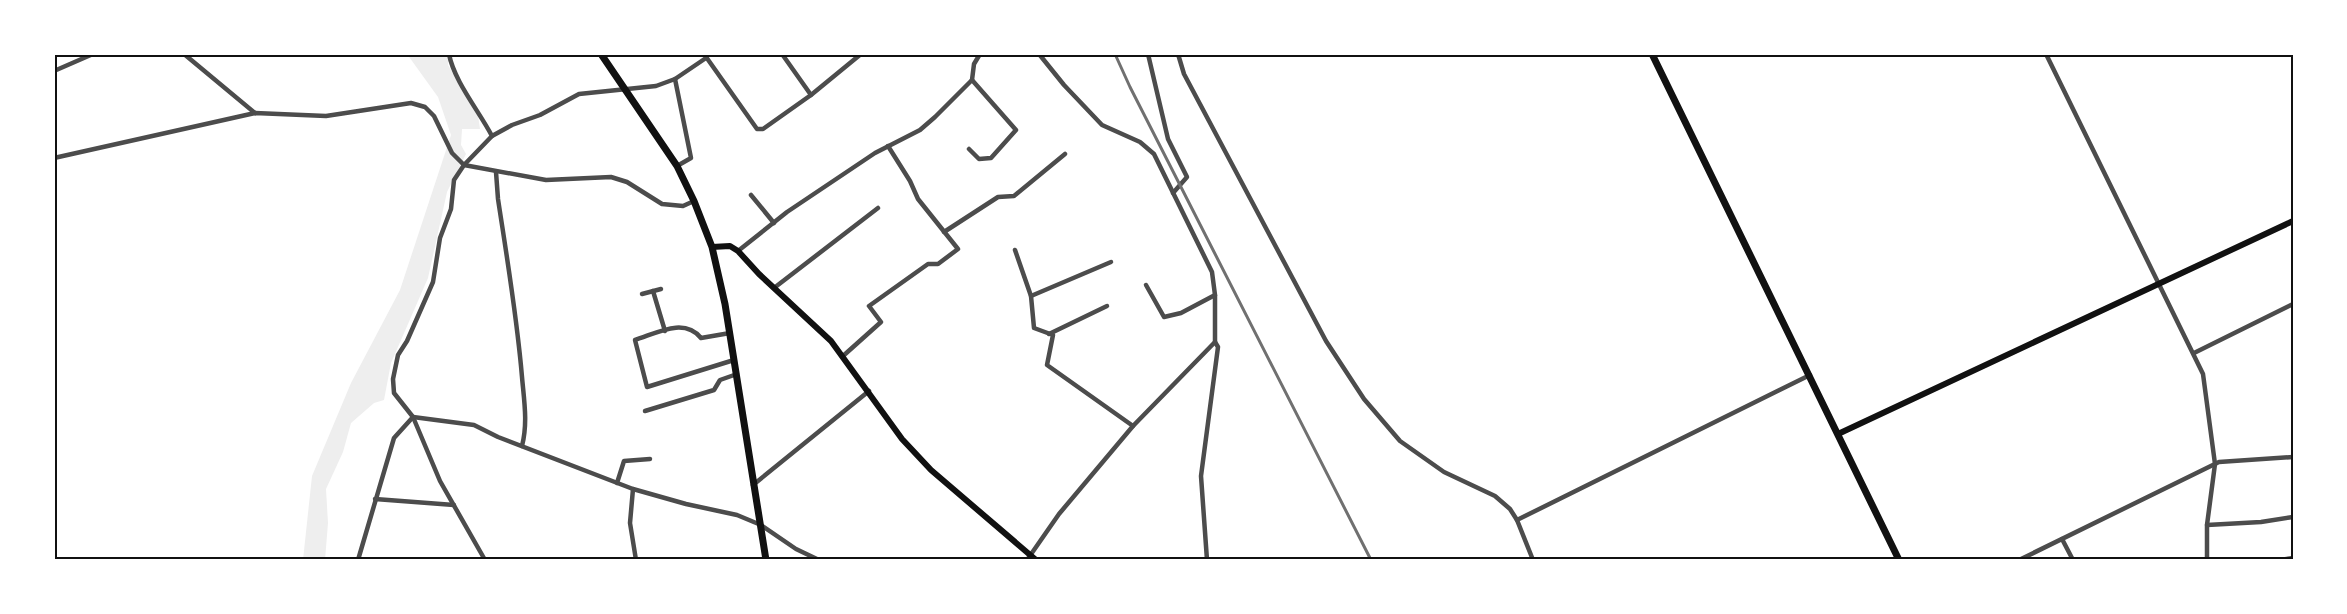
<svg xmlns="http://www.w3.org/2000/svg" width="2347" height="614" viewBox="0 0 2347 614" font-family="Arial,sans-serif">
<rect width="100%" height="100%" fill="#fff"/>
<!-- green -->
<polygon fill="#eee" points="407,54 448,54 448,65 478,115 480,129 462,129 461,145 466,154 447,192 428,278 391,363 384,400 374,403 351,423 343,452 326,489 328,523 325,560 303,560 312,476 351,383 400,290 451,135 438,97"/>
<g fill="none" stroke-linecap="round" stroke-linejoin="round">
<!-- minor -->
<g stroke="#4c4c4c" stroke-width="4.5">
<polyline points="184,54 255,113"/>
<path d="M449 54C454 81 479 111 492 136"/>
<polyline points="704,54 757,129 763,129 811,95 861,54"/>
<polyline points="782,54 811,95"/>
<polyline points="1039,54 1064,85 1102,125 1140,142 1154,154 1212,272 1215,295 1215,342 1218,347 1201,476 1207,560"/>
<polyline points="1148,54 1168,139 1187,177 1173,193"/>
<polyline points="1178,54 1184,74 1326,341 1364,399 1400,441 1444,472 1495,496 1510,509 1517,520 1533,560"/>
<polyline points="2046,54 2203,374 2215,464 2207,525 2207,560"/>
<polyline points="54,71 93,54"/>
<polyline points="675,79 691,158 677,166"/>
<polyline points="969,149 979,159 991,158 1016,130 972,80"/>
<polyline points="54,158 255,113 326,116 411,103 425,107 434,116 452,153 464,165 546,180 611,177 627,182 662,204 683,206 694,201"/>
<path d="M496 172 498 199C507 258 517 317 522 377 524 400 528 423 522 446"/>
<polyline points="751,195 774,223"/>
<polyline points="944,232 998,197 1014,196 1065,154"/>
<polyline points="1015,250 1031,296 1034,328 1053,335 1047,365 1133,426"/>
<polyline points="738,251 787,212 875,153 920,130 935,117 972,80 974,64 980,54"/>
<polyline points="1146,285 1164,317 1181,313 1215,295"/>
<polyline points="774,288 878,208"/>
<polyline points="653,291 665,331"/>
<polyline points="642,294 661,289"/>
<polyline points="1031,296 1111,262"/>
<path d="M730 333 701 338C684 317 657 333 635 340L647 387 734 360"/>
<polyline points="1049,334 1107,306"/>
<polyline points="2194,353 2293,304"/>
<polyline points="843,356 881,322 869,306 928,264 938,264 958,249 918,199 910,181 888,146"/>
<polyline points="645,411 714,390 720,380 737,374"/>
<polyline points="617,483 624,461 650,459"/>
<polyline points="753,485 869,391"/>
<polyline points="633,489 630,523 636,560"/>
<polyline points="375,499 454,505"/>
<polyline points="1517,520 1810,375"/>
<polyline points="2207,525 2261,522 2293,517"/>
<polyline points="2062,539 2073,560"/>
<polyline points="358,560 394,438 413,417 474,425 498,437 633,489 686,504 737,515 761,525 796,549 819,560"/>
<polyline points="485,560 440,481 413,417 394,393 393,379 398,355 407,341 433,282 440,238 451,209 454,180 464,165 492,136 512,125 540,115 579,94 656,86 675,79 706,58"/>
<polyline points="1027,560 1059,514 1133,426 1215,342"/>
<polyline points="2019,560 2219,462 2293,457"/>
<polyline points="2280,560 2293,558"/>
</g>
<!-- secondary -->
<g stroke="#111" stroke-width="6">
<polyline points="712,247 730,246 738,251 759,274 831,341 902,439 931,470 1036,560"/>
<polyline points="1838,434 2293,221"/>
</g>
<!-- primary -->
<g stroke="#111" stroke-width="7">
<polyline points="601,54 677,166 694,201 712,247 725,304 766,560"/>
<polyline points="1652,54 1899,560"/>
</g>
<!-- rail -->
<polyline stroke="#707070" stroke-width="3" points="1115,54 1130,87 1371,560"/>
</g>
<!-- border -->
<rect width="2347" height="614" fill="none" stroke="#ffffff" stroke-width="111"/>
<rect x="56" y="56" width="2236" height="502" fill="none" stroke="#111" stroke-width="2"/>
</svg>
